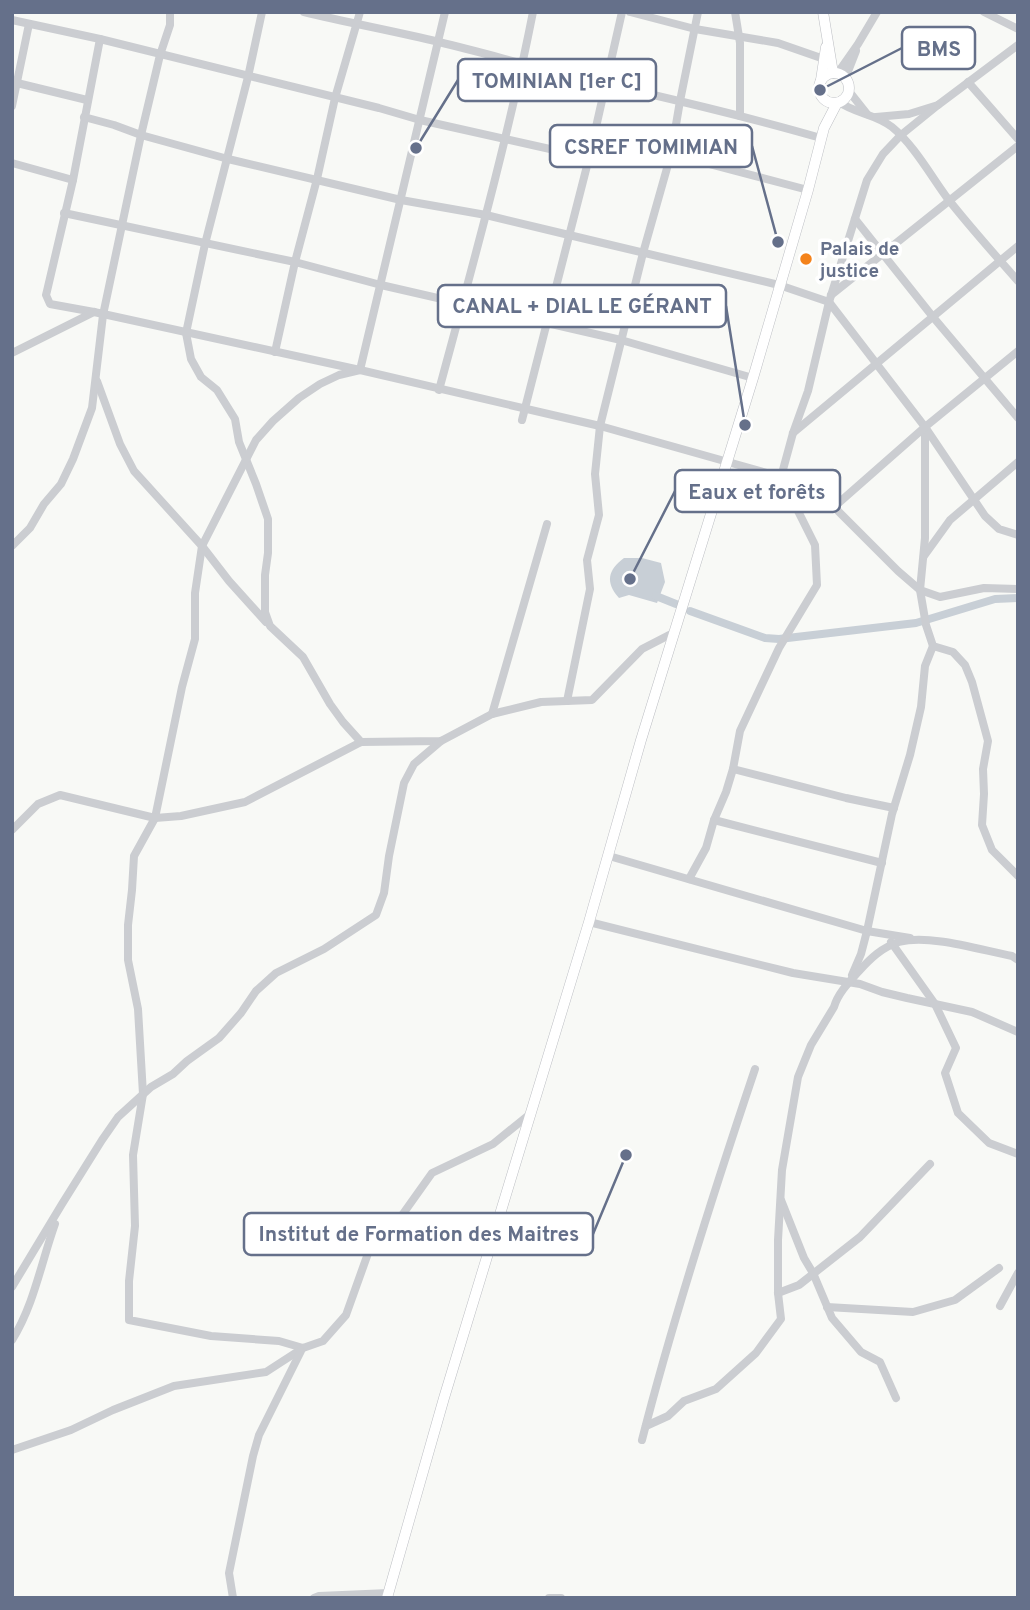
<svg xmlns="http://www.w3.org/2000/svg" width="1030" height="1610" viewBox="0 0 1030 1610" font-family="Overpass,sans-serif">
<rect width="100%" height="100%" fill="#f8f9f6"/>
<!-- water -->
<path fill="#c8cfd6" d="M624 558H642L661 563 665 582 657 603 629 595 619 598C605 582 608 570 624 558Z"/>
<g fill="none" stroke-linecap="round" stroke-linejoin="round">
<!-- canal -->
<g stroke="#c8cfd6" stroke-width="8">
<polyline points="656,596 676,604"/>
<polyline points="690,611 765,638 779,639 916,623 995,599 1018,598"/>
</g>
<defs>
<g id="major">
<polyline points="823,12 833,73"/>
<circle cx="834" cy="88" r="15"/>
<polyline points="821,80 826,47"/>
<polyline points="387,1598 444,1398 589,922 641,740 753,378 808,190 824,128 837,103"/>
</g>
</defs>
<!-- major casing -->
<use href="#major" stroke="#bdbfc4" stroke-width="11"/>
<!-- minor -->
<g stroke="#cbcdd1" stroke-width="8">
<polyline points="262,12 248,77 205,244 186,333 191,359 201,377 217,390 235,419 239,442 256,484 268,519 268,553 265,575 265,612 270,626 303,657 330,704 343,722 361,742"/>
<path d="M304 12C349 23 394 31 439 42 489 54 539 69 589 80 667 98 745 116 821 138"/>
<polyline points="445,12 360,370 339,375 320,384 299,398 273,421 256,440 202,546 195,593 195,639 182,687 155,818 134,856 132,890 128,925 128,960 138,1009 143,1094 133,1155 135,1226 129,1281 129,1320 211,1336 279,1341 303,1348 323,1341 346,1315 371,1245 400,1218 432,1173 493,1144 530,1114"/>
<polyline points="630,12 695,29 778,43 824,59"/>
<polyline points="735,12 740,43 740,116"/>
<polyline points="984,12 1018,29"/>
<polyline points="12,20 100,39 379,108 420,120 608,162 657,160 671,154 808,190"/>
<polyline points="100,39 73,180 47,291 46,295 50,304 94,312 360,370 600,426 781,477 805,488 834,507 898,571 920,590 940,597 984,588 1018,589"/>
<polyline points="837,74 858,44 877,12"/>
<polyline points="845,79 856,51"/>
<polyline points="968,82 1018,139"/>
<polyline points="17,83 87,100"/>
<polyline points="848,90 867,114"/>
<path d="M839 102C856 114 876 114 892 127 914 145 931 176 948 199 970 227 994 254 1018 281"/>
<polyline points="12,106 29,24"/>
<polyline points="84,117 114,125 141,135 228,159 401,200 486,215 569,235 779,285 829,302 925,427 985,516 999,529 1018,535"/>
<polyline points="876,117 909,114 938,105 1018,45"/>
<polyline points="12,163 73,180"/>
<polyline points="64,213 295,262 381,285 621,340 753,378"/>
<polyline points="855,219 933,317 1018,418"/>
<polyline points="831,295 1018,146"/>
<polyline points="275,352 295,262 317,179 335,98 360,12"/>
<polyline points="12,353 94,312"/>
<polyline points="97,381 120,444 134,471 202,546 229,581 266,622"/>
<path d="M439 390C473 264 508 139 533 12"/>
<polyline points="522,420 589,158 622,12"/>
<polyline points="925,428 925,538 920,590 926,625 933,646 953,652 965,665 972,682 988,741 983,769 984,794 982,825 992,850 1018,876"/>
<polyline points="793,433 1018,246"/>
<polyline points="834,507 925,427 1018,351"/>
<polyline points="12,546 30,528 44,504 61,484 73,459 92,408 103,315 141,135 160,55 170,25 170,12"/>
<polyline points="924,556 950,520 1018,462"/>
<polyline points="567,701 590,589 587,560 599,515 595,474 600,426 643,253 671,154 680,101 698,12"/>
<polyline points="492,714 547,524"/>
<polyline points="733,769 846,798 894,808"/>
<polyline points="714,820 882,863"/>
<polyline points="12,830 38,804 60,795 155,818 181,816 245,802 361,742 441,741 492,714 541,702 592,700 642,649 675,632"/>
<polyline points="609,856 867,931 910,938"/>
<polyline points="689,879 706,848 714,820 726,792 733,769 740,731 779,648 817,585 815,545 781,477 793,433 808,391 829,302 867,180 883,154 901,135 938,105"/>
<polyline points="589,922 793,973 860,984 882,992 907,998 972,1012 1018,1032"/>
<polyline points="891,942 935,1004 956,1048 945,1073 958,1113 989,1143 1018,1154"/>
<polyline points="852,975 861,954 867,931 892,814 910,755 921,707 925,666 933,646"/>
<polyline points="781,1200 804,1258 813,1273 832,1318 861,1352 880,1362 896,1398"/>
<polyline points="12,1287 62,1204 102,1140 118,1117 151,1087 173,1074 187,1061 219,1038 241,1013 256,991 276,973 324,949 376,915 384,893 389,856 404,783 414,764 441,741"/>
<polyline points="778,1293 799,1285 860,1237 930,1164"/>
<polyline points="1000,1306 1018,1273"/>
<polyline points="827,1307 913,1312 955,1300 999,1268"/>
<path d="M12 1340C34 1305 41 1263 55 1224"/>
<path d="M646 1426 668 1416 684 1401 716 1389 756 1353 781 1319 778 1293V1240L782 1170 798 1077 811 1045 834 1007C838 993 850 981 859 971 870 959 882 947 899 942 930 934 980 950 1012 956L1018 960"/>
<path d="M642 1440C674 1315 714 1191 755 1069"/>
<polyline points="12,1450 71,1430 113,1410 174,1386 266,1372 303,1348"/>
<polyline points="233,1598 229,1573 253,1456 259,1435 301,1351"/>
<polyline points="314,1598 319,1596 389,1593"/>
<polyline points="549,1598 561,1598"/>
</g>
<!-- major -->
<use href="#major" stroke="#fff" stroke-width="10"/>
</g>
<!-- markers -->
<circle fill="#f4831b" stroke="#fff" stroke-width="2.5" cx="806" cy="259" r="7"/>
<g text-anchor="middle" stroke-width="7" stroke-linejoin="round" paint-order="stroke">
<!-- poi labels -->
<g font-size="19" font-weight="bold" fill="#65708a" stroke="#fff" text-anchor="start">
<text x="820" y="255">Palais de<tspan x="820" dy="22">justice</tspan></text>
</g>
</g>
<!-- callouts -->
<path fill="none" stroke="#65708a" stroke-width="2.5" d="M820 90L902 48M416 148L458 80M778 242L752 146M745 425L726 306M630 579L675 491M626 1155L593 1234"/>
<g fill="#65708a" stroke="#fff" stroke-width="2.5">
<circle cx="820" cy="90" r="7"/>
<circle cx="416" cy="148" r="7"/>
<circle cx="778" cy="242" r="7"/>
<circle cx="745" cy="425" r="7"/>
<circle cx="630" cy="579" r="7"/>
<circle cx="626" cy="1155" r="7"/>
</g>
<g fill="#fff" stroke="#65708a" stroke-width="2.5">
<rect x="902" y="27" width="73" height="42" rx="7"/>
<rect x="458" y="59" width="198" height="42" rx="7"/>
<rect x="550" y="125" width="202" height="42" rx="7"/>
<rect x="438" y="285" width="288" height="42" rx="7"/>
<rect x="675" y="470" width="165" height="42" rx="7"/>
<rect x="244" y="1213" width="349" height="42" rx="7"/>
</g>
<g font-size="21" text-anchor="middle" font-weight="bold" fill="#65708a">
<text x="939" y="56">BMS</text>
<text x="557" y="88">TOMINIAN [1er C]</text>
<text x="651" y="154">CSREF TOMIMIAN</text>
<text x="582" y="313">CANAL + DIAL LE GÉRANT</text>
<text x="757" y="499">Eaux et forêts</text>
<text x="419" y="1241">Institut de Formation des Maitres</text>
</g>
<!-- border -->
<rect width="1030" height="1610" fill="none" stroke="#65708a" stroke-width="28"/>
</svg>
